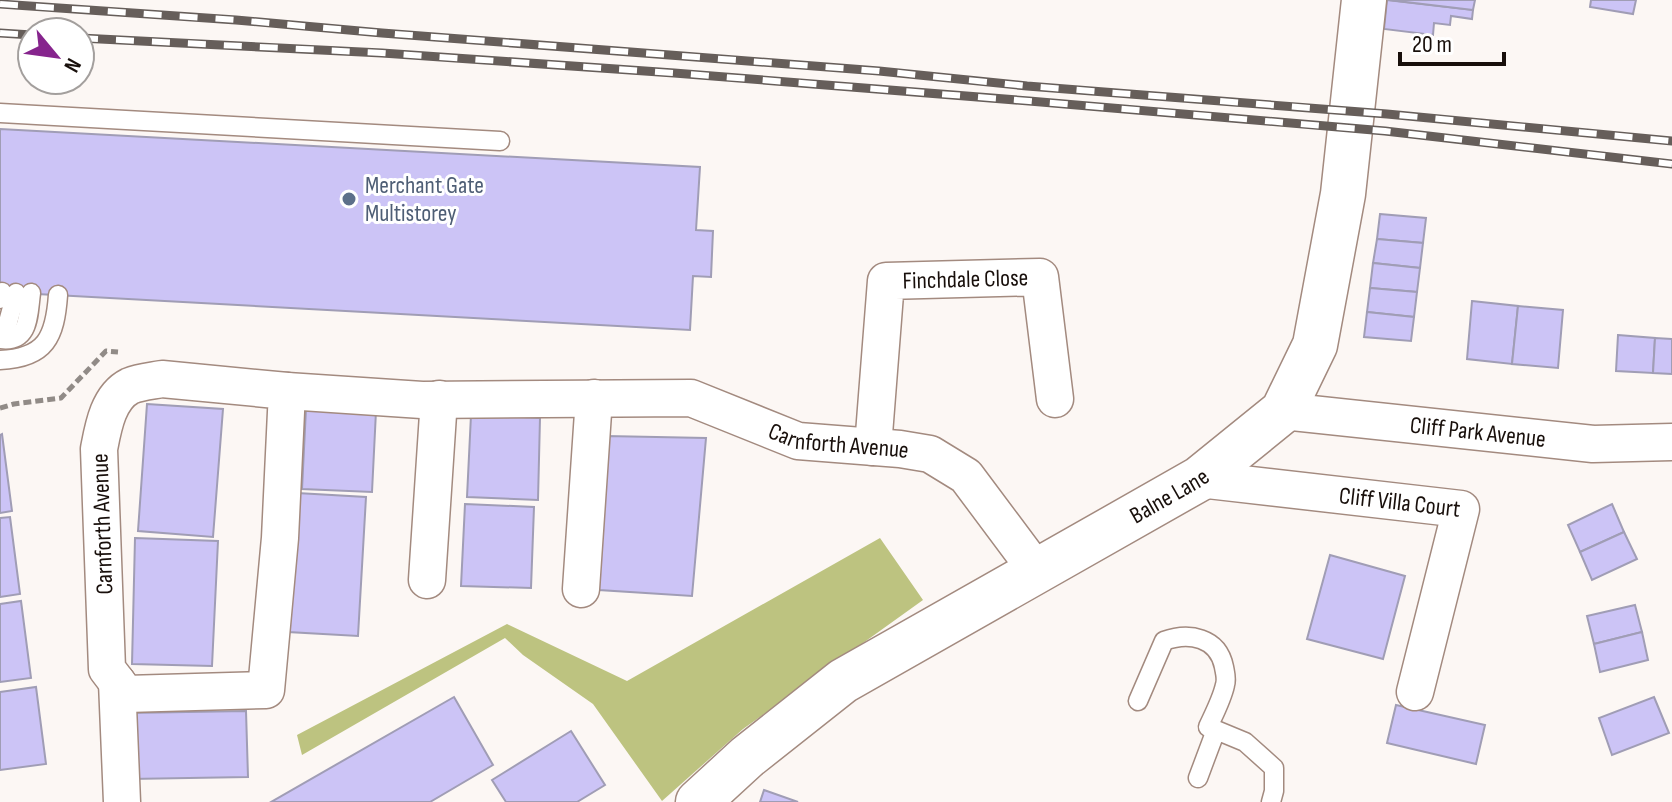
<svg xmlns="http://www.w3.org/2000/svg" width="1672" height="802" viewBox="0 0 1672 802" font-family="'Sofia Sans Condensed',sans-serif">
<rect width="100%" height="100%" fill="#fcf7f4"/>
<!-- forest -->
<polygon fill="#bdc380" points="880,538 923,600 743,729 662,801 593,704 523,655 505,638 302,755 297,735 507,624 627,681"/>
<!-- building -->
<g fill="#ccc4f6" stroke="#a09db5" stroke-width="2">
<polygon points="1387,0 1473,10 1472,19 1451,16 1450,25 1434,23 1433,35 1384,29"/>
<polygon points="1389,0 1475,0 1473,10"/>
<polygon points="1591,0 1636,0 1633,14 1590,7"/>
<polygon points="0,129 700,167 696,230 713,231 711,277 693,276 690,330 0,292"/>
<polygon points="1380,214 1426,218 1423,243 1377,239"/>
<polygon points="1377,239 1423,243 1420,268 1373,263"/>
<polygon points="1373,263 1420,268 1417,292 1370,288"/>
<polygon points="1370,288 1417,292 1414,317 1367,312"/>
<polygon points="1472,301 1518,306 1512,364 1467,359"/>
<polygon points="1518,306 1563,310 1558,368 1512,364"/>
<polygon points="1367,312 1414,317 1411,341 1364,337"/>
<polygon points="1618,335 1655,338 1653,373 1616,371"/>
<polygon points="1655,338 1672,339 1672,374 1653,373"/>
<polygon points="147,404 223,409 213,537 138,531"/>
<polygon points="306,408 376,411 372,492 302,489"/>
<polygon points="471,415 540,418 538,500 467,497"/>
<polygon points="2,434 12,511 0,513 0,435"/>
<polygon points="606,436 706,438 692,596 599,590"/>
<polygon points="297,493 366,497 358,636 288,632"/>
<polygon points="465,504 534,507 531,588 461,586"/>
<polygon points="1612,504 1624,532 1580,552 1568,525"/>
<polygon points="10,517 20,594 0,597 0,518"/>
<polygon points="1624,532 1637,559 1592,580 1580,552"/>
<polygon points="135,538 218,541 212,666 132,664"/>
<polygon points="1330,555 1405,576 1383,659 1307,639"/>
<polygon points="21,601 31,678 0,682 0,604"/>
<polygon points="1635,605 1642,632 1594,644 1587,616"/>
<polygon points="1642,632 1648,660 1600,672 1594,644"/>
<polygon points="36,687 46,764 0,770 0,692"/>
<polygon points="454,697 493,765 430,802 271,802"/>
<polygon points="1654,697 1669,733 1612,755 1599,718"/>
<polygon points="1396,705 1485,725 1476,764 1387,743"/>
<polygon points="246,711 248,777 130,779 128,713"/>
<polygon points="571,731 605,785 577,802 506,802 492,780"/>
<polygon points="764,790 798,802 760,802"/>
</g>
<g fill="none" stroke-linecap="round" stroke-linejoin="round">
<defs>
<g id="service">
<polyline points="0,113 500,141"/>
<polyline points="0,299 2,292"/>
<polyline points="0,329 8,322 16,293"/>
<path d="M0 339C30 343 28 315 31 293"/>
<path d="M0 360C46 358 55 337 58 295"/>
<path d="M1138 701 1164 641C1189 632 1218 637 1224 667 1225 673 1227 679 1225 685 1222 699 1214 714 1208 727"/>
<polyline points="1198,778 1216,730 1245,742 1274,768 1274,791 1271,802"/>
</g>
<g id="minor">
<path d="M162 379 287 391 280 538 266 690 126 694 107 669 99 449C103 428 108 397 130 386 140 382 152 381 162 379Z"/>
<path id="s1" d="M287 391 422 400 691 398 798 441 900 449 930 454 966 476 1037 571"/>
<path id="s2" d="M1283 411 1593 444 1672 442"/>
<path id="s3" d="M873 447 886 281 1040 277 1055 399"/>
<path id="s4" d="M1199 479 1461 509 1415 692"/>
<polyline points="427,580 439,399"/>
<polyline points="581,589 594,398"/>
<polyline points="117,682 122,802"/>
</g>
<g id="tertiary">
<path id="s5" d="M698 802 747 757 843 681 1199 479 1283 411 1315 345 1343 194 1364 0"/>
</g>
</defs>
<!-- service casing -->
<use href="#service" stroke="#a38a7f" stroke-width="21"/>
<!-- minor casing -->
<use href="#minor" stroke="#a38a7f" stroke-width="39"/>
<!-- tertiary casing -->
<use href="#tertiary" stroke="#a38a7f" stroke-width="47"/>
<!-- path -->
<polyline stroke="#918b87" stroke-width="5" stroke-dasharray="8 4" stroke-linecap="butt" points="0,408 14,404 61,398 106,351 118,352"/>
<!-- service -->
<use href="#service" stroke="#fff" stroke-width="18"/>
<!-- minor -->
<use href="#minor" stroke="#fff" stroke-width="36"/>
<!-- tertiary -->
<use href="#tertiary" stroke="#fff" stroke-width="44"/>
<defs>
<g id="rail">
<polyline points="0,4 236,20 382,33 879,71 1027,86 1387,114 1672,141"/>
<polyline points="0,33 32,35"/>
<polyline points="80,38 382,53 674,73 1029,101 1385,131 1672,164"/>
</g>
</defs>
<!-- rail casing -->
<use href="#rail" stroke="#665e5a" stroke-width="9"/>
<!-- rail -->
<use href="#rail" stroke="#fff" stroke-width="6" stroke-dasharray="18" stroke-linecap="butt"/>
</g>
<!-- markers -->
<circle fill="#5c6f8a" stroke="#fff" stroke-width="3" cx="349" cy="199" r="8"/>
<g text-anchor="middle" stroke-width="6" stroke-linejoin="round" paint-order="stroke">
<!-- service labels -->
<g font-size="24" fill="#4e5e75" stroke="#fff" text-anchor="start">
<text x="365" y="193">Merchant Gate<tspan x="365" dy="28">Multistorey</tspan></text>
</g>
<!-- street labels -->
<g font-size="24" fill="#180f0b" stroke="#fff">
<text dy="8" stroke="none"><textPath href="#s3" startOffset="246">Finchdale Close</textPath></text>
<text dy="8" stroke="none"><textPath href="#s2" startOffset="196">Cliff Park Avenue</textPath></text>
<text dy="8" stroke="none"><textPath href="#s1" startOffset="560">Carnforth Avenue</textPath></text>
<text dy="8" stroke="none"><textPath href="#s5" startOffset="564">Balne Lane</textPath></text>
<text dy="8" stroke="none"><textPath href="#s4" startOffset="202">Cliff Villa Court</textPath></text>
<text transform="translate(102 524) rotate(-92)" y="8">Carnforth Avenue</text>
</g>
</g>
<!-- north arrow -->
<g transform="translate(56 56) rotate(119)"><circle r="38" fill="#ffffff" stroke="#a39f9d" stroke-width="2"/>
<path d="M0-6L14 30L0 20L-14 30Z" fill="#86248d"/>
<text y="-12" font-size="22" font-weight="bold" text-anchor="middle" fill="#180f0b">N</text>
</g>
<!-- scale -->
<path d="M1400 52v12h104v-12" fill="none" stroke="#180f0b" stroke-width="4"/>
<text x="1412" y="52" font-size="24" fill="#180f0b" stroke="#ffffff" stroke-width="6" paint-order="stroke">20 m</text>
</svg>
